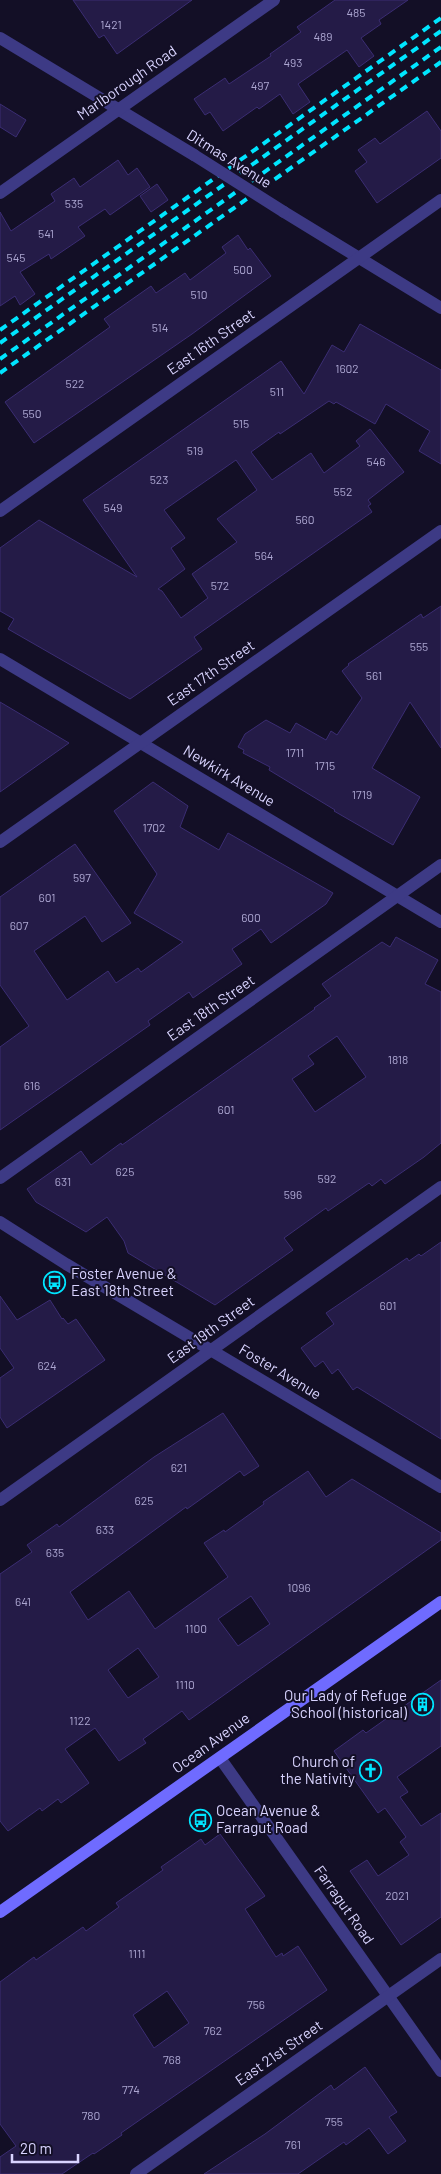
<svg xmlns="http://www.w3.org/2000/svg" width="441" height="2174" viewBox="0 0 441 2174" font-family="Barlow,sans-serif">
<rect width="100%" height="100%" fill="#130f26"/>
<!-- building -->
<g fill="#241b47" stroke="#3b2d73" fill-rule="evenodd">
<polygon points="73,0 192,0 117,54 104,35 99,38"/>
<polygon points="335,0 408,0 379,20 381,24 361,38 374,56 359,67 347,50 298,84 310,102 293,114 280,94 259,109 257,107 223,131 210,112 205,115 194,99 225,78 229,84 271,56 270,54 301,32 297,27"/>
<polygon points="0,104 26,120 16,137 0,127"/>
<polygon points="427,111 441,131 441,158 377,203 355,171 367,162 358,150 375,138 380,144"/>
<polygon points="118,160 128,175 137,168 150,187 110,215 105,209 78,227 85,236 51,259 49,254 20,272 35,294 20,305 15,296 0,306 0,212 11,231 55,201 51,194 74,178 80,187"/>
<polygon points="157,184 168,200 151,212 140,196"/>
<polygon points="238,235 248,250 250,248 271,276 192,334 34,443 5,402 110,327 104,319 151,286 156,293 185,273 190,280 226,253 222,247"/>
<path d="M360 324 441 370V464L419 451 430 431 386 404 375 424 336 402 334 404 329 401 280 434 279 432 251 452 272 480 311 453 324 473 360 446 356 441 370 429 404 472 368 500 371 504 368 506 372 512 194 637 202 649 130 699 8 629 14 619 0 611V548L39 520 137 577 83 500 281 361 304 394 332 345 344 352ZM236 460 257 490 217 519 237 542 192 574 208 598 181 618 162 591 158 589 185 569 171 548 185 538 164 510Z"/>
<polygon points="441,606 441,748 410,702 372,768 420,797 393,845 334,811 335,810 269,770 270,767 243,753 244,750 238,747 245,734 266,720 290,733 296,723 326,740 331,731 337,735 362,698 342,671 349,665 348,664 421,614 423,618"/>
<polygon points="0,702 69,743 0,792"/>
<polygon points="153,782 188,806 180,827 219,850 228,833 333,893 326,904 271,943 261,929 232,949 242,964 193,998 189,992 148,1021 150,1025 0,1130 0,1047 29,1026 0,985 0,897 75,844 131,923 102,942 85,916 34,951 67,1000 108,971 116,983 138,968 141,972 183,942 134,913 157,874 114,811"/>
<path d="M396 937 438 960 425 984 441 992V1143L424 1157 385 1184 381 1179 372 1186 369 1183 328 1211 326 1208 284 1238 293 1250 215 1305 128 1253 124 1241 107 1217 86 1232 36 1202 27 1189 81 1151 91 1165 121 1143 122 1145 315 1009 314 1008 331 996 322 984 382 942 390 947ZM337 1036 366 1077 315 1112 292 1079 314 1064 308 1056Z"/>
<polygon points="441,1242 441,1439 357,1387 353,1390 338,1369 332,1374 323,1361 315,1367 301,1348 334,1324 326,1313 407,1258 409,1261 419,1254 421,1256"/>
<polygon points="0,1296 17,1320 50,1300 62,1319 63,1318 68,1324 76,1319 105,1360 7,1428 0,1417 0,1378 14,1368 0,1348"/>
<path d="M223 1413 259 1466 244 1476 240 1471 187 1509 186 1507 70 1592 88 1620 129 1591 155 1629 228 1577 204 1543 224 1530 225 1532 264 1504 263 1502 308 1471 326 1497 352 1479 441 1533V1540L189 1720 182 1711 143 1739 146 1743 119 1761 95 1728 65 1749 89 1783 61 1803 58 1799 42 1811 40 1808 8 1831 0 1821V1574L32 1552 27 1545 57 1524 59 1527 154 1457ZM251 1596 270 1624 238 1646 218 1619ZM138 1648 159 1677 128 1698 108 1670Z"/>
<polygon points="441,1680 441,1746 397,1777 408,1792 400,1797 421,1826 441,1813 441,1917 401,1945 350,1871 367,1860 378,1876 409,1855 400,1842 406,1837 385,1808 378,1813 334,1751 363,1730 366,1733"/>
<path d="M220 1834 265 1896 245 1909 276 1957 282 1953 283 1956 298 1946 327 1990 121 2133 122 2135 94 2154 93 2153 62 2174H0V2157L16 2146 0 2124V1982L34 1957 36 1960 83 1927 86 1931 119 1907 116 1903 163 1870 161 1867 201 1839 205 1845ZM167 1991 189 2023 154 2048 133 2015Z"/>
<polygon points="365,2067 397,2112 389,2117 406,2141 388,2154 369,2128 346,2145 344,2142 298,2174 204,2174 265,2134 331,2085 334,2090"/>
</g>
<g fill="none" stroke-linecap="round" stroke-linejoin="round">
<!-- street -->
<g stroke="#3d3a85" stroke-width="12">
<polyline points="0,38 194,155"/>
<polyline points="0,193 274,0"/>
<polyline points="284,212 441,308"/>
<polyline points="0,511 441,200"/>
<polyline points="0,659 441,922"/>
<polyline points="0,842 441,531"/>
<polyline points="0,1178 441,865"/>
<polyline points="0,1222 66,1264 441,1487"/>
<polyline points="0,1500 441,1187"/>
<polyline points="220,1758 441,2071"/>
<polyline points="136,2174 441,1959"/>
</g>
<!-- secondary -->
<polyline stroke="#6f6bff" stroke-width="12" points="0,1912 441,1602"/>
<!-- rail -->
<g stroke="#00e5ff" stroke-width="4" stroke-dasharray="8 6" stroke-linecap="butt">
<polyline points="0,330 441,18"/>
<polyline points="0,343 441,31"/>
<polyline points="0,359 441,47"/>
<polyline points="0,373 441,62"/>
</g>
<!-- street-bridge -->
<polyline stroke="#3d3a85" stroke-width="12" points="194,155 284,212"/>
</g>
<!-- icons -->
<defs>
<symbol id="bus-ring" viewBox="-11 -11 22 22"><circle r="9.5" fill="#130f26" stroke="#00e5ff" stroke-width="1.5"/><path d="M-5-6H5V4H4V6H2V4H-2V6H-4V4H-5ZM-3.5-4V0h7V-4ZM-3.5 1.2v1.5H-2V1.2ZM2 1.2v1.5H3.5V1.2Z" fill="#00e5ff"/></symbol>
<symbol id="building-ring" viewBox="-11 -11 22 22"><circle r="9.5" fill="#130f26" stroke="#00e5ff" stroke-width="1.5"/><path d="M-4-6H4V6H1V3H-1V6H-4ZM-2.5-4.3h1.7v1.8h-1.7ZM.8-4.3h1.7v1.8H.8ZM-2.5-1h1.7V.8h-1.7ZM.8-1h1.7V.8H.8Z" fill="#00e5ff"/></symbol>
<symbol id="church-ring" viewBox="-11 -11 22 22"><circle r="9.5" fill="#130f26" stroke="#00e5ff" stroke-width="1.5"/><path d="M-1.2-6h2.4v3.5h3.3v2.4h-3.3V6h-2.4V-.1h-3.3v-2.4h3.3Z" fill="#00e5ff"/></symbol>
</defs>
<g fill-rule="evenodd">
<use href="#bus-ring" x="42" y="1270" width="25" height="25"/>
<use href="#building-ring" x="410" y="1692" width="25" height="25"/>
<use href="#church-ring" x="358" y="1758" width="25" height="25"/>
<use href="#bus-ring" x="188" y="1808" width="25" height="25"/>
</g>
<g text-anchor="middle" stroke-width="4" stroke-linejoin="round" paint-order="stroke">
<!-- number labels -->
<g font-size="12" fill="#aca6d1">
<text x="356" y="17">485</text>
<text x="111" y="29">1421</text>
<text x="323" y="41">489</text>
<text x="293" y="67">493</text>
<text x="260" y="90">497</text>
<text x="74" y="208">535</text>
<text x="46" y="238">541</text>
<text x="16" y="262">545</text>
<text x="243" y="274">500</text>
<text x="199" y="299">510</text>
<text x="160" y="332">514</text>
<text x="347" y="373">1602</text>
<text x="75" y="388">522</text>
<text x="277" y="396">511</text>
<text x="32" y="418">550</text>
<text x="241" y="428">515</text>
<text x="195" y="455">519</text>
<text x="376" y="466">546</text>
<text x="159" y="484">523</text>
<text x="343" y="496">552</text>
<text x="113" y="512">549</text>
<text x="305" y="524">560</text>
<text x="264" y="560">564</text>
<text x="220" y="590">572</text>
<text x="419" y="651">555</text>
<text x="374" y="680">561</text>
<text x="295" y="757">1711</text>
<text x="325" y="770">1715</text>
<text x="362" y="799">1719</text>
<text x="154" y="832">1702</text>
<text x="82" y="882">597</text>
<text x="47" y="902">601</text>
<text x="251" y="922">600</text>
<text x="19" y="930">607</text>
<text x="398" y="1064">1818</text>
<text x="32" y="1090">616</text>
<text x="226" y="1114">601</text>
<text x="125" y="1176">625</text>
<text x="327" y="1183">592</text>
<text x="63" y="1186">631</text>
<text x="293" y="1199">596</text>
<text x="388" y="1310">601</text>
<text x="47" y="1370">624</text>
<text x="179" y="1472">621</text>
<text x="144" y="1505">625</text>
<text x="105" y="1534">633</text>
<text x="55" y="1557">635</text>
<text x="299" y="1592">1096</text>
<text x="23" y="1606">641</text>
<text x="196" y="1633">1100</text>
<text x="185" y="1689">1110</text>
<text x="80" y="1725">1122</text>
<text x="397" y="1900">2021</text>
<text x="137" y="1958">1111</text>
<text x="256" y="2009">756</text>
<text x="213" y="2035">762</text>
<text x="172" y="2064">768</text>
<text x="131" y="2094">774</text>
<text x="91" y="2120">780</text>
<text x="334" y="2126">755</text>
<text x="293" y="2149">761</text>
</g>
<!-- street labels -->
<g font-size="15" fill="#d9d4ff" stroke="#130f26">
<text transform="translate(127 83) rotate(-35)" y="5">Marlborough Road</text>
<text transform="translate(229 159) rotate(32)" y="5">Ditmas Avenue</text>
<text transform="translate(211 342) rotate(-35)" y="5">East 16th Street</text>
<text transform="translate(211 673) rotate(-35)" y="5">East 17th Street</text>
<text transform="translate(229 776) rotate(31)" y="5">Newkirk Avenue</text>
<text transform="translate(211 1008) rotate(-35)" y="5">East 18th Street</text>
<text transform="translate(211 1330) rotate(-36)" y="5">East 19th Street</text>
<text transform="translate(280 1372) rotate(31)" y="5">Foster Avenue</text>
<text transform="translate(211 1743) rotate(-36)" y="5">Ocean Avenue</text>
<text transform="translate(344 1905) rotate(55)" y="5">Farragut Road</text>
<text transform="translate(279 2053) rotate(-35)" y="5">East 21st Street</text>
</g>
<!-- poi labels -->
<g font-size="15" fill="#d9d4ff" stroke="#130f26" text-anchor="start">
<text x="71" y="1279">Foster Avenue &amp;<tspan x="71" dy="17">East 18th Street</tspan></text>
<text x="407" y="1701" text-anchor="end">Our Lady of Refuge<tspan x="407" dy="17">School (historical)</tspan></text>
<text x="355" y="1767" text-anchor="end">Church of<tspan x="355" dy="17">the Nativity</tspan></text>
<text x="216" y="1816">Ocean Avenue &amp;<tspan x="216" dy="17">Farragut Road</tspan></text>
</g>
</g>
<!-- scale -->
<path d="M12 2154v8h66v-8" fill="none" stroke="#d9d4ff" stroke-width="2.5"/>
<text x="20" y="2154" font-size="15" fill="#d9d4ff" stroke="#130f26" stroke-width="4" paint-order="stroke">20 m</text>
</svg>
